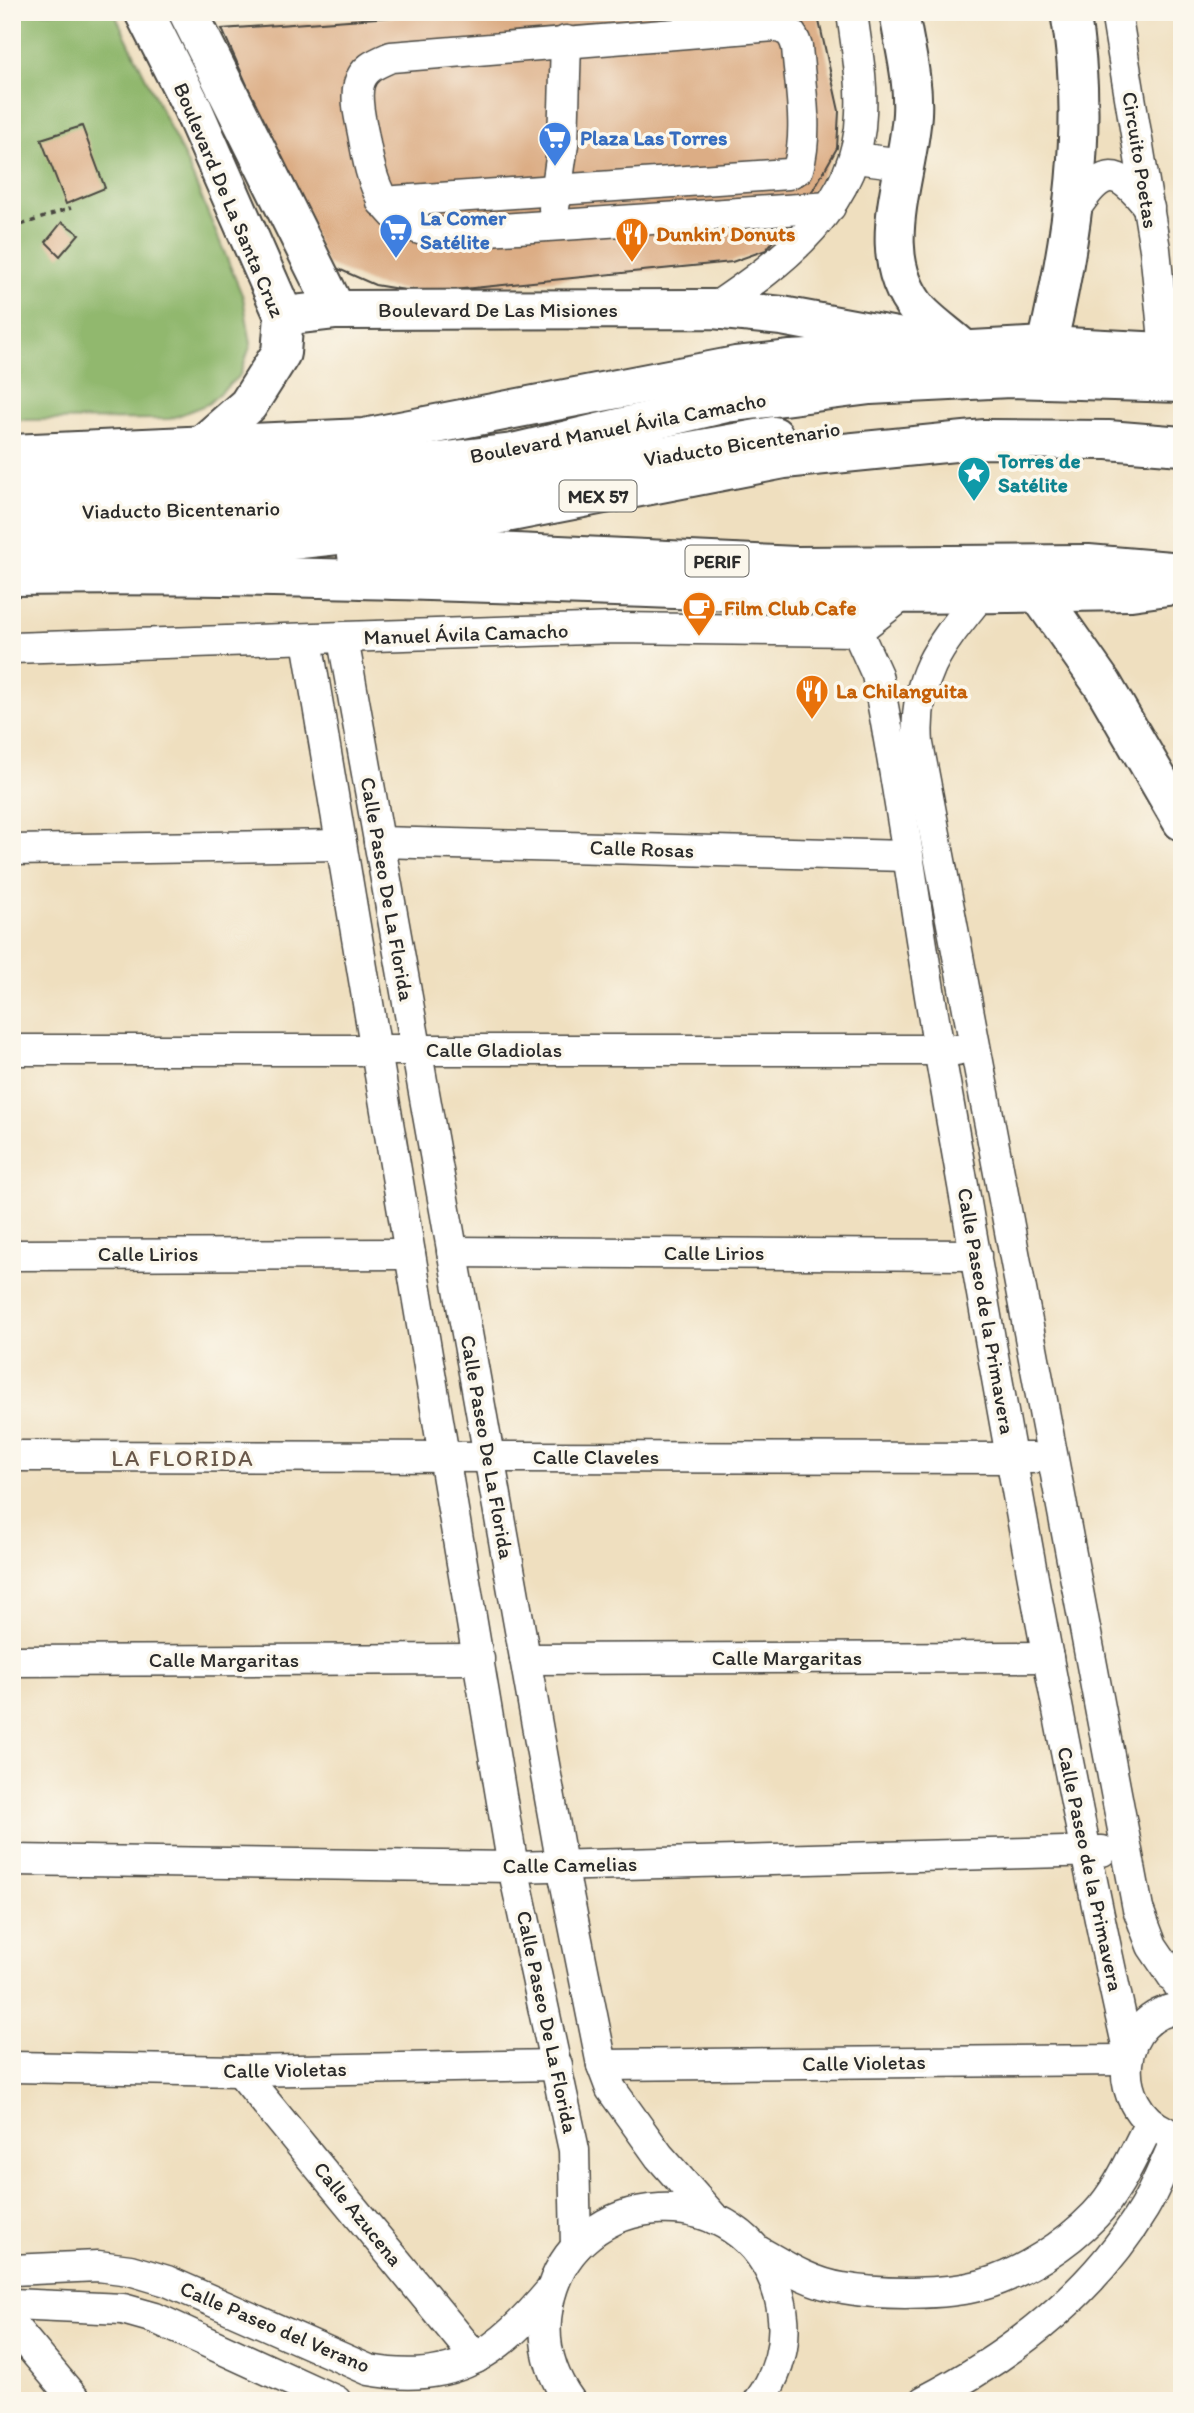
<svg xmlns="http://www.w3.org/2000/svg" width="1194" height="2413" viewBox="0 0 1194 2413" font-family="Itim,sans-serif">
<rect width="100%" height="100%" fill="#fbf7ec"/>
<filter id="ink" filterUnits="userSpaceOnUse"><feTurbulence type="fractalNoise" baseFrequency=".0143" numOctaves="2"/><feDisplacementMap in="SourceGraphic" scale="14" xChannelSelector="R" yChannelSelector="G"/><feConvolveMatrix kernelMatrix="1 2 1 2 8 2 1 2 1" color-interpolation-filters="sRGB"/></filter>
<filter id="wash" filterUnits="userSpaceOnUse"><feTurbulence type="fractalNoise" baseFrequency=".00686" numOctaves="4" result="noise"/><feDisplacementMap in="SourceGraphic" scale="28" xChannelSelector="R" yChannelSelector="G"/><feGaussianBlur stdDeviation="1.57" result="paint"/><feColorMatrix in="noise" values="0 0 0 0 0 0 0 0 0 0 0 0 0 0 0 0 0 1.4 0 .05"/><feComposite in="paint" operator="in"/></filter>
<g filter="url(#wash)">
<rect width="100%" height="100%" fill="#efdfbf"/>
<!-- forest -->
<polygon fill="#91b86e" stroke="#5e724c" stroke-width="2" points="12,12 114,12 187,163 243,297 251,344 240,375 208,404 170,419 12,420"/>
<g id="blocks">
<!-- building -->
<g fill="#dcad85">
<polygon points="462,12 817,12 839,111 837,148 815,187 766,250 732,262 423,293 375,285 327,264 222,29"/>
<polygon points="82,126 105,188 66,204 41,139"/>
<polygon points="62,222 79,234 60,256 46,242"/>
</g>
</g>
</g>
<g filter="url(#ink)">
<use href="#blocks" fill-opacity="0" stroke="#484641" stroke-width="2"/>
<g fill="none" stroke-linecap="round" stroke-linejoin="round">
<defs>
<g id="minor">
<polyline points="1116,12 1155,249 1165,350"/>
<polyline points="856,158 903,164"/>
<path d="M382 202 788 174 798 169C809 132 800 85 797 47 793 33 788 29 774 26L391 57C377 63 363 68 359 84 355 99 360 118 363 133 372 185 382 229 442 233L830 207"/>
<polyline points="554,208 563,144 566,41"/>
<path d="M1072 214C1101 169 1115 163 1149 208"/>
<path d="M713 309C783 262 859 205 861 113 863 79 856 46 852 12"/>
<path d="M983 592C942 643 913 674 918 744L1138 1909 1152 1946 1182 1990"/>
<path d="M814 593 857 631 877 675C902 799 917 925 939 1049 998 1383 1054 1718 1128 2049"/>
<polyline points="343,639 562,1865 602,2065 611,2089 659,2156 715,2219"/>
<polyline points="307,640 513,1867 574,2150 576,2247"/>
<polyline points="12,648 617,628 857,631 907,592"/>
<polyline points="379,842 906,856"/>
<polyline points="12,850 341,845"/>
<polyline points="12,1050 957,1050"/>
<polyline points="452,1252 976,1255"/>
<polyline points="12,1255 410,1254"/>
<polyline points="12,1456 1032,1458"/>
<polyline points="525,1659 1048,1657"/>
<polyline points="12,1661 479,1659"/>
<polyline points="12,1860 513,1867 1102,1851"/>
<polyline points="602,2065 1125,2060"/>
<polyline points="12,2067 240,2071 557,2065"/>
<polyline points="240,2071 476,2358"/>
<path d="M1166 2132C1108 2106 1115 2014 1182 2008"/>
<path d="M760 2252C786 2267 813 2284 843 2288 881 2295 945 2295 982 2285 1022 2274 1067 2244 1095 2215 1119 2190 1134 2153 1150 2123"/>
<path d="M12 2270 98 2266 130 2270 167 2281 369 2370C455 2386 498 2353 551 2290"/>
<polyline points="12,2304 123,2309 155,2318 336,2401"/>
<polyline points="12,2325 76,2401"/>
<path d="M570 2401C549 2372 541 2340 548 2305 571 2183 746 2174 779 2295 789 2333 782 2369 759 2401"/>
<path d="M924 2401C1011 2356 1093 2293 1144 2208 1157 2186 1167 2159 1178 2135"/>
</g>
<g id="major">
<polyline points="144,12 192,107 284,316 281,353 248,405 199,448"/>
<polyline points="188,12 336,310"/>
<path d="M899 12C904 45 914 80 912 114 908 179 871 254 919 311 932 325 950 337 964 350"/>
<polyline points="284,316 336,310 713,309 782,316 907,339"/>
<path d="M1047 346C1072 238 1090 123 1070 12"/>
<polyline points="12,454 364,438 736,366 791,360 1047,346 1182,353"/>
<path d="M12 576C279 572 544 586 810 593 917 595 1025 593 1131 591L1182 584"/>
<polyline points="1037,591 1103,685 1182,821"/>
</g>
<g id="highway">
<polyline points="12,475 340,474 513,453 726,403 870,385 1010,378 1182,383"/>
<polyline points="12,512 363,506 520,482 774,436"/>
<polyline points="12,545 253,544 460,522 784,459 985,439 1108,440 1182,446"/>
<polyline points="357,555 495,552 796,566 1088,564 1182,572"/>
</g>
</defs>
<!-- minor casing -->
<use href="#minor" stroke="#484641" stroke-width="33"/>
<!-- major casing -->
<use href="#major" stroke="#484641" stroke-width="42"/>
<!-- highway casing -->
<use href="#highway" stroke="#484641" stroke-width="42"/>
<!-- path -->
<polyline stroke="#484641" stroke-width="3.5" stroke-dasharray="5 5" stroke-linecap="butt" points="12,228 71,208"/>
<!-- minor -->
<use href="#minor" stroke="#fff" stroke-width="30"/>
<!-- major -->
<use href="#major" stroke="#fff" stroke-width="38"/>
<!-- highway -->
<use href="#highway" stroke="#fff" stroke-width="38"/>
</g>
</g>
<!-- icons -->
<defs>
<symbol id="supermarket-pin" viewBox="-11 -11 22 30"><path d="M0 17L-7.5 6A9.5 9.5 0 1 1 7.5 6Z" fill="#3f7fe0" stroke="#fbf7ec"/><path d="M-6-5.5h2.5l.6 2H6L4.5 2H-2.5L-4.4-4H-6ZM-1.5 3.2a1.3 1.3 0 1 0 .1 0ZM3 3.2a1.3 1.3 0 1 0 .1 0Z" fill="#fff"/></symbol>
<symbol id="restaurant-pin" viewBox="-11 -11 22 30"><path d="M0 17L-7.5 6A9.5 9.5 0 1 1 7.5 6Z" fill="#e8710a" stroke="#fbf7ec"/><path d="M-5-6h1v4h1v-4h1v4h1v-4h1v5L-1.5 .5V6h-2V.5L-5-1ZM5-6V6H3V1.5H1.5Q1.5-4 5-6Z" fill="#fff"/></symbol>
<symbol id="sight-pin" viewBox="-11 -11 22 30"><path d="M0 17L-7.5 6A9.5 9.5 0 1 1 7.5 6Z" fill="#0f9aa8" stroke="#fbf7ec"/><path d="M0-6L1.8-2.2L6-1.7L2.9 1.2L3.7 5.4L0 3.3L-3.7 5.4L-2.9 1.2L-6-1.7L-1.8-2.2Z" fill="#fff"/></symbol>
<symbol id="cafe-pin" viewBox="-11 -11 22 30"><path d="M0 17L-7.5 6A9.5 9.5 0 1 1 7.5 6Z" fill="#e8710a" stroke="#fbf7ec"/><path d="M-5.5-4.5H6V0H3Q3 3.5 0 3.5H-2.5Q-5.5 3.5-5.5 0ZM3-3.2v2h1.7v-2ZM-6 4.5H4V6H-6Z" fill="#fff"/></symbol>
</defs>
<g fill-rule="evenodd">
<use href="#supermarket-pin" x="536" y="119" width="38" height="52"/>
<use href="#supermarket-pin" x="377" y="211" width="38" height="52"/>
<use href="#restaurant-pin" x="613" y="215" width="38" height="52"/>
<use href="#sight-pin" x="955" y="454" width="38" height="52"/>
<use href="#cafe-pin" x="680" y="589" width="38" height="52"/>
<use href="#restaurant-pin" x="793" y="672" width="38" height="52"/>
</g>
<g text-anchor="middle" stroke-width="7" stroke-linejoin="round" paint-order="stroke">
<!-- shield labels -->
<g fill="#fbf7ec" stroke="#696865" stroke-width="2">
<rect x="559.5" y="480.5" width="77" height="31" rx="5"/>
<rect x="685.5" y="545.5" width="63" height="31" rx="5"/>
</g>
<g font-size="19" font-weight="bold" fill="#2b2b2b">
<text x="598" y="503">MEX 57</text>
<text x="717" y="568">PERIF</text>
</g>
<!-- shop labels -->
<g font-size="21" font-weight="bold" fill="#366cbe" stroke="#fbf7ec" text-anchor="start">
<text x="580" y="145">Plaza Las Torres</text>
<text x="420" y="225">La Comer<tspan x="420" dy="24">Satélite</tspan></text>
</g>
<!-- street labels -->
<g font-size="21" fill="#2b2b2b" stroke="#fbf7ec">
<text transform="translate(1140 160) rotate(81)" y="7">Circuito Poetas</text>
<text transform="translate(229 200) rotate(67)" y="7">Boulevard De La Santa Cruz</text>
<text x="498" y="317">Boulevard De Las Misiones</text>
<text transform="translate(618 428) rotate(-11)" y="7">Boulevard Manuel Ávila Camacho</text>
<text transform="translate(742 444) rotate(-9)" y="7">Viaducto Bicentenario</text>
<text transform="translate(181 510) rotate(-1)" y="7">Viaducto Bicentenario</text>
<text transform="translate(466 634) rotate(-2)" y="7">Manuel Ávila Camacho</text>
<text transform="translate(642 849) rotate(2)" y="7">Calle Rosas</text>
<text transform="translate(387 889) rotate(80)" y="7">Calle Paseo De La Florida</text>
<text x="494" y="1057">Calle Gladiolas</text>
<text x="714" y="1260">Calle Lirios</text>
<text x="148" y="1261">Calle Lirios</text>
<text transform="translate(986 1311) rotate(80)" y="7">Calle Paseo de la Primavera</text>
<text transform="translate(487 1447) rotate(80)" y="7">Calle Paseo De La Florida</text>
<text x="596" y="1464">Calle Claveles</text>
<text x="787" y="1665">Calle Margaritas</text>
<text x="224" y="1667">Calle Margaritas</text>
<text transform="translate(570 1865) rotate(-1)" y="7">Calle Camelias</text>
<text transform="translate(1090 1869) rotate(78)" y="7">Calle Paseo de la Primavera</text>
<text transform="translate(547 2022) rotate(78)" y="7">Calle Paseo De La Florida</text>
<text transform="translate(864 2063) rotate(-1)" y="7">Calle Violetas</text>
<text transform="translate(285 2070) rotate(-1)" y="7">Calle Violetas</text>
<text transform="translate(358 2214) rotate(51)" y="7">Calle Azucena</text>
<text transform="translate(275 2327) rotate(23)" y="7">Calle Paseo del Verano</text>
</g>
<!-- food labels -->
<g font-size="21" font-weight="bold" fill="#c56008" stroke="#fbf7ec" text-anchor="start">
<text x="656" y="241">Dunkin' Donuts</text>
<text x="724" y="615">Film Club Cafe</text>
<text x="836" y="698">La Chilanguita</text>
</g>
<!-- culture labels -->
<g font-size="21" font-weight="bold" fill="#0d838f" stroke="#fbf7ec" text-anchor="start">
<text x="998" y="468">Torres de<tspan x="998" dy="24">Satélite</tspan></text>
</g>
<!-- neighbourhood labels -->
<g font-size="23" letter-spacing="2" fill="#69584a" stroke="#fbf7ec">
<text x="183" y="1466">LA FLORIDA</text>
</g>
</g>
<!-- margin -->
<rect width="1194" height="2413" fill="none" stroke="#fbf7ec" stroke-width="42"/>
</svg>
